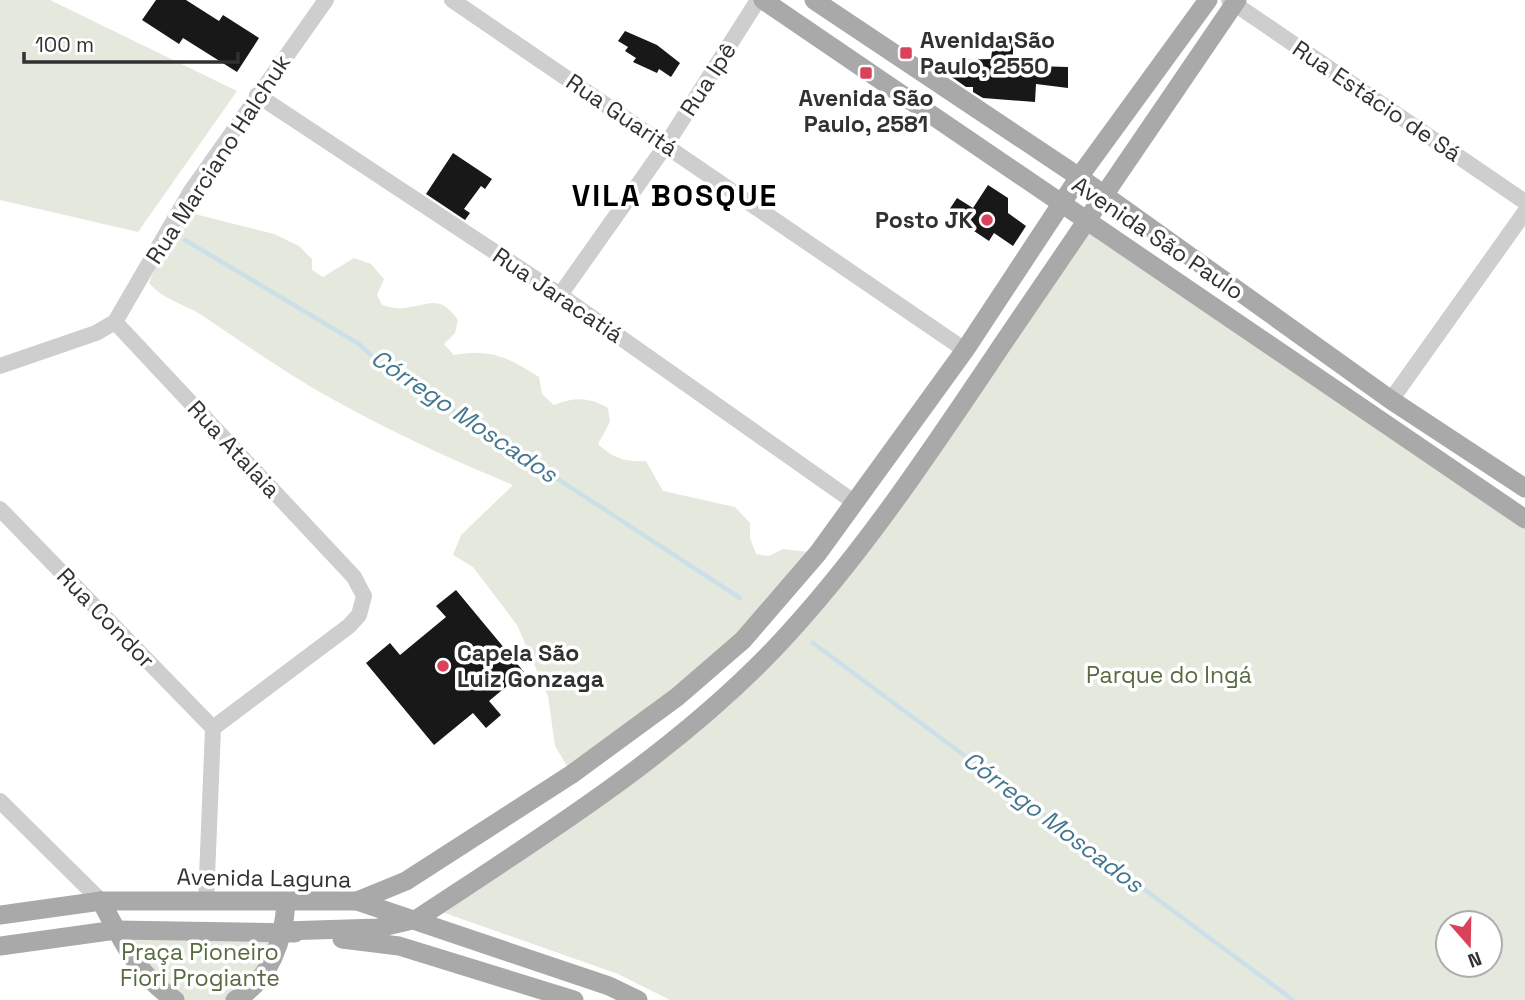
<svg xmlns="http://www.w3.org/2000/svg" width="1525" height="1000" viewBox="0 0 1525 1000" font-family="'Space Grotesk',sans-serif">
<rect width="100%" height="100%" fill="#fff"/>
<!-- green -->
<g fill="#e5e9dd" fill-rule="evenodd">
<polygon points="0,0 50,0 237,91 138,232 0,200"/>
<path d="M195 214 274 234 299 246 312 259V270L323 277 354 258 371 264 384 279 377 295 382 305C389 307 397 309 404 308 431 305 439 294 458 320L455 333 444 344 454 355C493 349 507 357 539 377L542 394 554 405C574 397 589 397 608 408L610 422 598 444C614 459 625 462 646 461L663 491 735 507 750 523V538L756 554 769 556 783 549 817 553 742 638 570 771 555 746 548 696 517 625 473 567 453 555 461 535 513 485C452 460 392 432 334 400 289 375 246 345 203 316 185 304 163 300 149 283 157 262 173 223 195 214Z"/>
<path d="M1089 225 1525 526V1000H670L618 974 442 912 775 651ZM1448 923H1490V965H1448Z"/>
<polygon points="116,930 284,931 235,1000 176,1000"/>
</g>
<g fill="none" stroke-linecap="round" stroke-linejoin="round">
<!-- stream -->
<g stroke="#cbe0e8" stroke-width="4.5">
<polyline points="185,240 359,344 377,361 740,598"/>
<polyline points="813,643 1293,1000"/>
</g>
</g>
<!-- building -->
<g fill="#181818">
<polygon points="156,0 186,0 219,21 223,15 259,38 237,72 183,38 179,44 142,20"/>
<polygon points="625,31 657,45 680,63 671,77 659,69 657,73 633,62 636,58 625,51 628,47 618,41"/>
<polygon points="994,36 1013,36 1013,59 1034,60 1034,66 1068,67 1068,88 1036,84 1035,102 983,98 973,92 973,87 966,87 949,75 950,60 991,59"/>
<polygon points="453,153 492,179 485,189 481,186 464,209 470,213 465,220 426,194"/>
<polygon points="988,185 1008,198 1008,213 1026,226 1013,246 994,233 989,241 947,213 957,198 973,208"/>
<polygon points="456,590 524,672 489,701 501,715 486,728 473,713 434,745 366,663 390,643 400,655 446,617 436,606"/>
</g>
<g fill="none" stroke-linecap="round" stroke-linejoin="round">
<!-- minor -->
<g stroke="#cecece" stroke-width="16">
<polyline points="452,0 965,350"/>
<polyline points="1229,0 1525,202"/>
<polyline points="257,95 560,295 854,502"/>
<polyline points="560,295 666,145 758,0"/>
<polyline points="115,322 354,577 364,596 359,615 349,626 213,728"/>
<polyline points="0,366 96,333 115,322 191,191 326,0"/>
<polyline points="1391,400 1525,212"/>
<polyline points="0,509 213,728"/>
<polyline points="0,801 101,901"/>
<polyline points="206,902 213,728"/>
</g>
<!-- major -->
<g stroke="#a9a9a9" stroke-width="19">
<polyline points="763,0 1525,519"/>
<polyline points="814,0 1079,177 1391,400 1525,488"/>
<path d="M101 901C121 939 138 976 175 1000"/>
<polyline points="357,901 406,881 572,774 677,697 743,640 818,553 965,350 1079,177 1208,0"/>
<polyline points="0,915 101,901 357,901 609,986 638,1000"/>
<path d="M284 931 378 928 417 919C541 837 672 756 775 648 862 556 934 446 1004 342 1081 228 1159 114 1237 0"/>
<polyline points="342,939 399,946 574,1000"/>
<polyline points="0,946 116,930 295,933"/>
<path d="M235 1000C270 981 284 939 286 902"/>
</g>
</g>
<!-- markers -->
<g fill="#d9425a" stroke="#fff" stroke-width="2.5">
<rect x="899" y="46" width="14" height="14" rx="3.5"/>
<rect x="859" y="66" width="14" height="14" rx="3.5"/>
<circle cx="987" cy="220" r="7"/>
<circle cx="443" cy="666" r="7"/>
</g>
<g text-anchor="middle" stroke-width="7" stroke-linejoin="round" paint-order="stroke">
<!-- poi labels -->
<g font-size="23" font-weight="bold" fill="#313131" stroke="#fff" text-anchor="start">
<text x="920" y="48">Avenida São<tspan x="920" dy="26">Paulo, 2550</tspan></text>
<text x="866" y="106" text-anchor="middle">Avenida São<tspan x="866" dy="26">Paulo, 2581</tspan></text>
<text x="973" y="228" text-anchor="end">Posto JK</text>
<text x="457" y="661">Capela São<tspan x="457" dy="26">Luiz Gonzaga</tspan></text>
</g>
<!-- street labels -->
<g font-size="23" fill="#313131" stroke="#fff">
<text transform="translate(708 79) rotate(-57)" y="8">Rua Ipê</text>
<text transform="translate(1377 101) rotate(34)" y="8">Rua Estácio de Sá</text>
<text transform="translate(622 115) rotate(34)" y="8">Rua Guaritá</text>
<text transform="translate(218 159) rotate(-57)" y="8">Rua Marciano Halchuk</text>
<text transform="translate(1158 238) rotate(34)" y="8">Avenida São Paulo</text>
<text transform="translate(558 295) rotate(34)" y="8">Rua Jaracatiá</text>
<text transform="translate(234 449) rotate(47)" y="8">Rua Atalaia</text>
<text transform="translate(106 618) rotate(46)" y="8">Rua Condor</text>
<text transform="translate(264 878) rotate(1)" y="8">Avenida Laguna</text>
</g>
<!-- park labels -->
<g font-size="23" fill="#576a41" stroke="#fff">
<text x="1169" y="683">Parque do Ingá</text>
<text x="200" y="960">Praça Pioneiro<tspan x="200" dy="26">Fiori Progiante</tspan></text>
</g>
<!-- water labels -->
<g font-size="24" font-style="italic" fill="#44778e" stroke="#fff">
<text transform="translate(464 416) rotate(34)" y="8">Córrego Moscados</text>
<text transform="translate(1053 822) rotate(37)" y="8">Córrego Moscados</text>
</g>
<!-- district labels -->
<g font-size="30" font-weight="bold" letter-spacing="2" fill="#000" stroke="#fff">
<text x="675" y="206">VILA BOSQUE</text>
</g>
</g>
<!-- north arrow -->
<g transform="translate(1469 944) rotate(160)"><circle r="33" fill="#ffffff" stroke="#adadad" stroke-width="2"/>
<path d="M0-5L12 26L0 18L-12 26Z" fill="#d9425a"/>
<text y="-10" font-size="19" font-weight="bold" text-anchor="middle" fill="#313131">N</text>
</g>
<!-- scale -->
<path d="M24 52v10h214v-10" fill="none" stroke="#313131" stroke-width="3.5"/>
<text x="35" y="52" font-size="21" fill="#313131" stroke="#ffffff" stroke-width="5" paint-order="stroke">100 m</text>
</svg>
